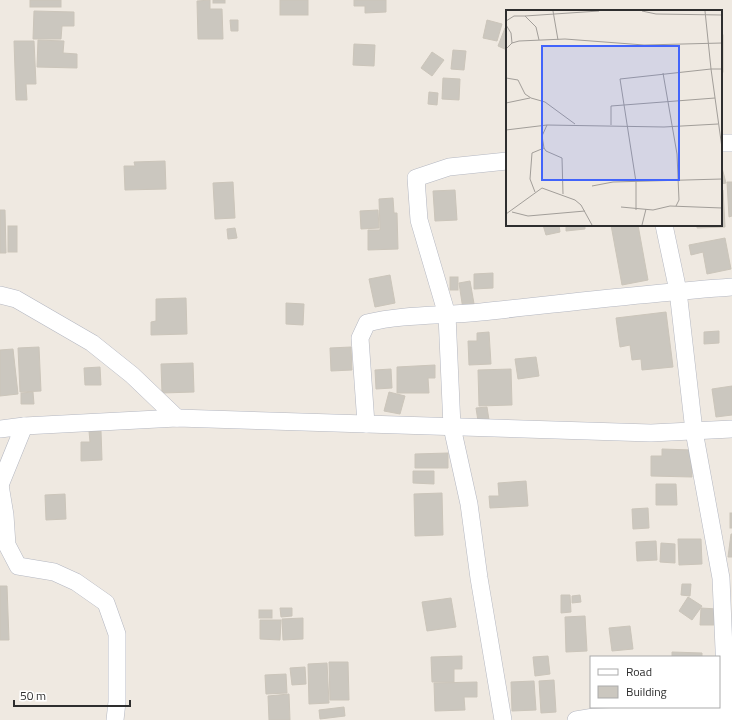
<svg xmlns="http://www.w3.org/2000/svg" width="732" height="720" viewBox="0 0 732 720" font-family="'Titillium Web',sans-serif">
<rect width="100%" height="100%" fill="#efe9e1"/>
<!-- building -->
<g fill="#cbc7bf" stroke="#cbc5ba">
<rect x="30" y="0" width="31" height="7"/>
<polygon points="210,0 210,9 222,9 223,39 198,39 197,1"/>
<rect x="213" y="0" width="12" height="3"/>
<rect x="280" y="0" width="28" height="15"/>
<polygon points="354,0 386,0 386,12 365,13 365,6 354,6"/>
<polygon points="34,11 74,12 74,26 62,26 61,39 33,39"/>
<polygon points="230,20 238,20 238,31 231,31"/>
<polygon points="487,20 502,24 497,41 483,38"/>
<polygon points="505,28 507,29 507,50 498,46"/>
<rect x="721" y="35" width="2" height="37"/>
<polygon points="38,40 64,41 63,53 77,54 77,68 37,67"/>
<polygon points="14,41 34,41 36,84 26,84 27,100 16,100"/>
<polygon points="354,44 375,45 374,66 353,65"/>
<polygon points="453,50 466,51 464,70 451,69"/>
<polygon points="432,52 444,60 432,76 421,68"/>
<polygon points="443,78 460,79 459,100 442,99"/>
<polygon points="429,92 438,93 437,105 428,104"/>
<polygon points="165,161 166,189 125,190 124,166 135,166 134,162"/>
<polygon points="721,164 726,183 721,184"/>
<polygon points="233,182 235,218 215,219 213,183"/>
<polygon points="727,182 732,182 732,216 729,217"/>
<polygon points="455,190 457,220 435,221 433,191"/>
<polygon points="721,190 723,190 725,227 697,228 697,225 721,225"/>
<polygon points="393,198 394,213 397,213 398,249 368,250 368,230 380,230 379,199"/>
<polygon points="0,210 5,210 6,253 0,253"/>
<polygon points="378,210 379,228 361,229 360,211"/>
<polygon points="543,225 559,225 560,232 546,235"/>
<polygon points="566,225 585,225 585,229 566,231"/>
<polygon points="611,225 638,225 648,280 622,285"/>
<rect x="8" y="226" width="9" height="26"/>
<polygon points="235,228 237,238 228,239 227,229"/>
<polygon points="725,238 731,269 707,274 703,252 691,255 689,245"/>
<polygon points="493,273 493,288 474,289 474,274"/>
<polygon points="390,275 395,303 375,307 369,279"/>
<rect x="450" y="277" width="8" height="13"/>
<polygon points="470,281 476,315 464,316 459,283"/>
<polygon points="186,298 187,334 151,335 151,322 156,321 156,299"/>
<polygon points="286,303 304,304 303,325 286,324"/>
<polygon points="666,312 673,367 642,370 641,359 632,360 630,345 620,347 616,318"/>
<polygon points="719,331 719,343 704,344 704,332"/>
<polygon points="489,332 491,364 469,365 468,341 477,341 477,333"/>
<polygon points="39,347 41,391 20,392 18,348"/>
<polygon points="351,347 352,370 331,371 330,348"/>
<polygon points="13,349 18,394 0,396 0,350"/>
<polygon points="536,357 539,376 518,379 515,359"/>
<polygon points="193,363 194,392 162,393 161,364"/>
<polygon points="435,365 435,378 428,378 429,393 397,393 397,367"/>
<polygon points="100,367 101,385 85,385 84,368"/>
<polygon points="391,369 392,388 376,389 375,370"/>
<polygon points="511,369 512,405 479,406 478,370"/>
<polygon points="732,386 732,415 716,417 712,389"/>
<polygon points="33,392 34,404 21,404 21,393"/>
<polygon points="389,392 405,396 400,414 384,411"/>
<polygon points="487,407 489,420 478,421 476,408"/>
<polygon points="89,431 101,431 102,460 81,461 81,442 90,442"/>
<polygon points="662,449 692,450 692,477 651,476 651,456 662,456"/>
<polygon points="448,453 448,468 415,468 415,454"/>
<polygon points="413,471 434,471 434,484 413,483"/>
<polygon points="526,481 528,506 490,508 489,496 499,496 498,483"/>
<polygon points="656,484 676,484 677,505 656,505"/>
<polygon points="442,493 443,535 415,536 414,494"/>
<polygon points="65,494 66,519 46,520 45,495"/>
<polygon points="648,508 649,528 633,529 632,509"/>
<rect x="730" y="513" width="2" height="15"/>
<polygon points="731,534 732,534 732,557 728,557"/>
<polygon points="678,539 701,539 702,564 679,565"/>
<polygon points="656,541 657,560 637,561 636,542"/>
<polygon points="661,543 675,544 675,563 660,562"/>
<polygon points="682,584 691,584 690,596 681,595"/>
<polygon points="0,586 7,586 9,640 0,640"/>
<polygon points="561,595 570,595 571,612 561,613"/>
<polygon points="580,595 581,602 572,603 572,596"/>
<polygon points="688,597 702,606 692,620 679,611"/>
<polygon points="451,598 456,627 427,631 422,602"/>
<polygon points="280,608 292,608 292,616 281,617"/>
<polygon points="701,608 717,609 717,625 700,625"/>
<rect x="259" y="610" width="13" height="8"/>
<polygon points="585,616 587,651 566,652 565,617"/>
<polygon points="303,618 303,639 283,640 282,619"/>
<polygon points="260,620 281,620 280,640 260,639"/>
<polygon points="630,626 633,649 612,651 609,628"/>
<polygon points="672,652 702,653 702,657 672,657"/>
<polygon points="462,656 462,669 454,669 454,682 432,682 431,657"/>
<polygon points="548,656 550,674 535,676 533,657"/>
<polygon points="329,662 348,662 349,700 330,700"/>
<polygon points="327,663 329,703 309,704 308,664"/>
<polygon points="305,667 306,684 292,685 290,668"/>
<polygon points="286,674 287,693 266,694 265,675"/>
<polygon points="554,680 556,712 541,713 539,681"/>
<polygon points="534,681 536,710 512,711 511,682"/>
<polygon points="477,682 477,697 464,697 465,710 435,711 434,683"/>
<polygon points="289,694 290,720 269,720 268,696"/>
<polygon points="344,707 345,716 320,719 319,710"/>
</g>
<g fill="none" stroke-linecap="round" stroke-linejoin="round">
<defs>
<g id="minor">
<polyline points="721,143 732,143"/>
<polyline points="664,225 678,291 694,431 721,578 727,720"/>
<polyline points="0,295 16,299 92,343 132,375 177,418"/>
<path d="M366 424 360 338 367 323C403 314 443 316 481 312 565 303 648 293 732 287"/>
<polyline points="24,426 177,418 651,433 732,429"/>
<polyline points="0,429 24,426 0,485"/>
<polyline points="0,485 5,515 7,545 18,566 54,572 76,582 106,603 117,634 117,702 115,720"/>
<polyline points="503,720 479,578 469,504 452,427 447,315 419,220 416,178 449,167 507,161"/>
<polyline points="576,720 594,717 732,713"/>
</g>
</defs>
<!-- minor casing -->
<use href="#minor" stroke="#b4b7c1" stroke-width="18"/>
<!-- minor -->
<use href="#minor" stroke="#fff" stroke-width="17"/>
</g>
<!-- overview -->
<g transform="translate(506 10)">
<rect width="216" height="216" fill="#efe9e1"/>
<path fill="none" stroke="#a29e99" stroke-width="1" d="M47 1 52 30M136 1 150 4 216 5M19 6 93 1M0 11 8 6H19L30 17 33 30M0 15 5 23 6 33M0 39 6 33 13 31 59 29 138 35 216 33M216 59H205L216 138M157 63 171 144 173 190 170 196M0 68 12 70 19 84 25 88 39 92 69 114M0 93 24 88M41 115 158 117 212 114M105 115V96L209 88M0 120 41 115 36 126 38 138 40 141 56 148 57 184M86 176 107 172 216 169M29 182 24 169 26 143 38 138M115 197 147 200 164 196 216 198M130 200V172L114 69 205 59 199 1M6 202 22 206 79 201M0 204 36 178 69 190 75 195 86 215M136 215 140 199"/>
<path fill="#4264fb" fill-opacity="0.15" stroke="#4264fb" stroke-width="2" d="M36 36H173V170H36Z"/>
<rect width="216" height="216" fill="none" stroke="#2e2e2e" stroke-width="2"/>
</g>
<!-- legend -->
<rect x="590" y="656" width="130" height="52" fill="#ffffff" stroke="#ababab"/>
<rect x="598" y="669" width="20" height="6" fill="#ffffff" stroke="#ababab"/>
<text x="626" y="676" font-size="12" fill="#2e2e2e">Road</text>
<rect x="598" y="686" width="20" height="12" fill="#cbc7bf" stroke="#ababab"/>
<text x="626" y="696" font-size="12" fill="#2e2e2e">Building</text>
<!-- scale -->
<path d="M14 700v6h116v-6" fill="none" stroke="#2e2e2e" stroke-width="2"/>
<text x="20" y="700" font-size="12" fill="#2e2e2e" stroke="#ffffff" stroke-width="3" paint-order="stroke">50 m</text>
</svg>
